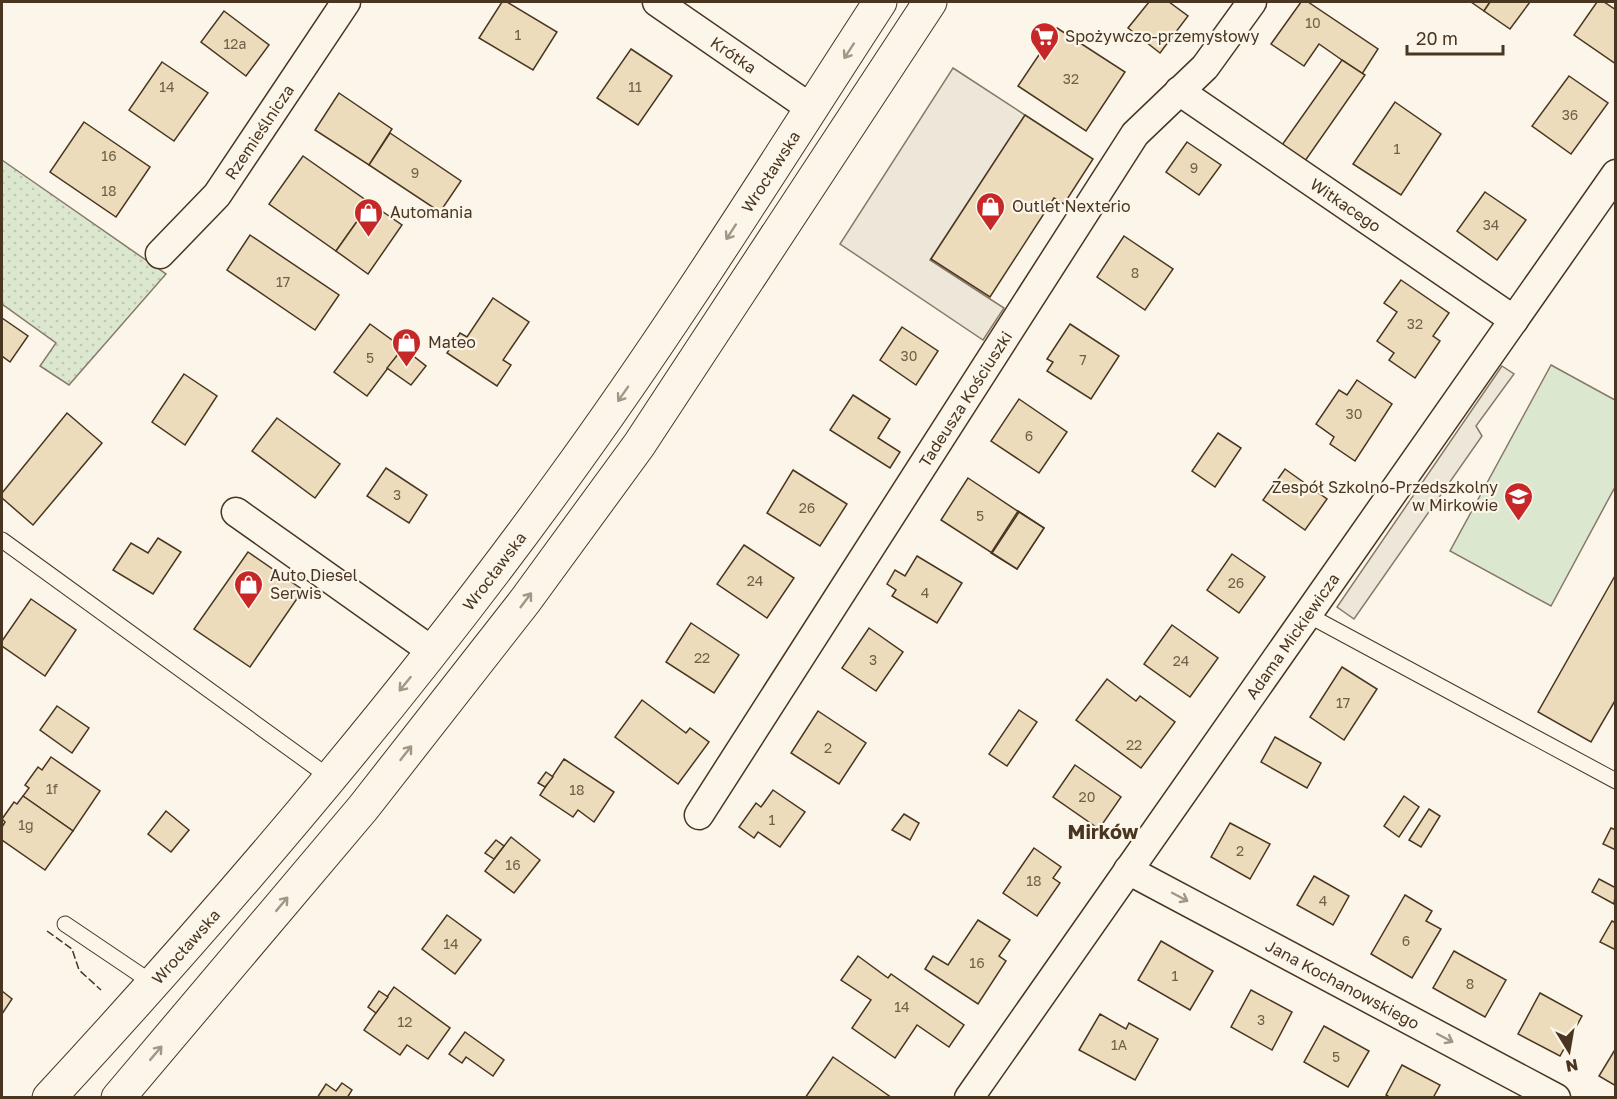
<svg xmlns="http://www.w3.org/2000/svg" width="1617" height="1099" viewBox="0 0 1617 1099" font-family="'Golos Text',sans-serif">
<defs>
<pattern id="grass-dots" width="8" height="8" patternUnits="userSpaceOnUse" patternTransform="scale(1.5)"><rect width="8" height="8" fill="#dce7d0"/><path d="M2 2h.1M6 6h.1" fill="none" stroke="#bec7b2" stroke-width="1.8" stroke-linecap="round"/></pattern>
</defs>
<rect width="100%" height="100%" fill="#fbf6e9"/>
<!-- grass -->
<polygon fill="url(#grass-dots)" stroke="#887966" stroke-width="1.5" points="2,160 166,274 69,385 40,366 56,343 2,304"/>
<!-- pitch -->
<polygon fill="#dce7d0" stroke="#887966" stroke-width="1.5" points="1551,365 1615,400 1615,487 1551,606 1450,551"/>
<!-- parking -->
<g fill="#ede7d9" stroke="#887966" stroke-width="1.5">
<polygon points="953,68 1025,115 930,260 1004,308 983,340 840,244"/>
<polygon points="1502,366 1514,374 1476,426 1482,436 1354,619 1337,607"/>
</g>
<!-- building -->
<g fill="#ecdcbc" stroke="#4a3520" stroke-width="1.5">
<polygon points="502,2 507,2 557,32 533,70 479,38"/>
<polygon points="1149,2 1169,2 1188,16 1160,53 1128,28"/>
<polygon points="1301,2 1308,2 1378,49 1362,74 1319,44 1304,66 1271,44"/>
<polygon points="1471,2 1490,2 1484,11"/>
<polygon points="1490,2 1530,2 1510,29 1484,11"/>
<polygon points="1597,2 1604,2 1616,10 1616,64 1574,35"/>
<polygon points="224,11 269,45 246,76 201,42"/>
<polygon points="1057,28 1125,72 1086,131 1018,86"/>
<polygon points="631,49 672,76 638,125 597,98"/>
<polygon points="1342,60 1365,75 1305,161 1282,145"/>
<polygon points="162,62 208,93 174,141 129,110"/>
<polygon points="1569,76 1608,103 1571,154 1532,126"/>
<polygon points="339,93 392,129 369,165 315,130"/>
<polygon points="1395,102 1441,134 1401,195 1353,164"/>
<polygon points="1025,115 1093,159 1064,204 1054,198 990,297 931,259"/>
<polygon points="84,122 150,167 116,217 50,172"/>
<polygon points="390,133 461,181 440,212 369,165"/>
<polygon points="1187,142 1221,165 1199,195 1166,172"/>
<polygon points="303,156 370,203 336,251 269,204"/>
<polygon points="1485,192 1526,220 1497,260 1457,231"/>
<polygon points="370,203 402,225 368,274 336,251"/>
<polygon points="250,235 339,295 315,330 227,270"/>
<polygon points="1124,236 1173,269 1145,310 1097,277"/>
<polygon points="1401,280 1449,313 1433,336 1440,341 1415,378 1389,360 1394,353 1377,341 1397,312 1384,303"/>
<polygon points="493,298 529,322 503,360 511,365 497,386 447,353 460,333 467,337"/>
<polygon points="2,318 28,336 10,362 2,356"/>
<polygon points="370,324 403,348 367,396 334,372"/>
<polygon points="1070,324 1119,356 1091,399 1047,371 1053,362 1047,359"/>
<polygon points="902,327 938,351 916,385 880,360"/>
<polygon points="403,348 426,366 411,385 387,368"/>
<polygon points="184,374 217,396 185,445 152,422"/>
<polygon points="1357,380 1392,404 1355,461 1330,444 1334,437 1316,424 1339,390 1347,395"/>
<polygon points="853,395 890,419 878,438 900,452 890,468 830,430"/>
<polygon points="1019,399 1067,432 1039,473 991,441"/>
<polygon points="67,413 102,443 33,525 2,498 2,493"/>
<polygon points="277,418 340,464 315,498 252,451"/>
<polygon points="1218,433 1241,448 1215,487 1192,471"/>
<polygon points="386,468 427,495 409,523 367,496"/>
<polygon points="1285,469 1327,499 1305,530 1263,500"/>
<polygon points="793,470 847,504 820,546 767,513"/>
<polygon points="968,478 1019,512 992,553 941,520"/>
<polygon points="1018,511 1044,528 1017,569 991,553"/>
<polygon points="1019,512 1044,528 1017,569 992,553"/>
<polygon points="158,538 181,552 153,594 113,570 131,543 148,553"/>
<polygon points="744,545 794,578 767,618 717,584"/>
<polygon points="248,552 303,590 250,667 194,629"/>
<polygon points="1232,554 1265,577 1239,613 1207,590"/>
<polygon points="917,556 962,583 937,623 892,596 896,590 887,584 895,570 905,576"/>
<polygon points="1616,574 1616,699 1591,742 1538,712"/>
<polygon points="31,599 76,630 45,676 2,646 2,641"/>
<polygon points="691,623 739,655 714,693 666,662"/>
<polygon points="1172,625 1218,658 1190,697 1144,664"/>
<polygon points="869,628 903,652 876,691 842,668"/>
<polygon points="1342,667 1377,689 1344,740 1310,717"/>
<polygon points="1107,679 1136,701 1140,696 1175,722 1141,768 1076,720"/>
<polygon points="642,700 686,733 690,728 709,742 678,784 615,737"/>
<polygon points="57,706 89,728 72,753 40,730"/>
<polygon points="1019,710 1037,722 1007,766 989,754"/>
<polygon points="818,711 866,743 839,784 791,753"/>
<polygon points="1275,737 1321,763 1307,788 1261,762"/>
<polygon points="51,757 100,791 73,831 23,796 29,788 25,785 38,767 42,770"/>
<polygon points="564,759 614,792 594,822 578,810 573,817 540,795"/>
<polygon points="1075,765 1121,797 1099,829 1053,797"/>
<polygon points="546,772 553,777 545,787 538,783"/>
<polygon points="773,790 805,812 780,847 758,832 754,838 739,827 756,803 761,807"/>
<polygon points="23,796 73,831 45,870 2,840 2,827 5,822 2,819 14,802 17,804"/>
<polygon points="1404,796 1419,807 1399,837 1384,826"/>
<polygon points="1429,809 1440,816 1421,847 1409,840"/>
<polygon points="166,811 189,830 171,852 148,834"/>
<polygon points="904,814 919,823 910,840 892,830"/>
<polygon points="1230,823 1270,844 1250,879 1211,857"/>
<polygon points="1611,828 1616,830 1616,850 1603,844"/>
<polygon points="511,837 540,860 514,893 485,871"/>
<polygon points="496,840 504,846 494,859 485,853"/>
<polygon points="1034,848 1061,867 1053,878 1060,883 1037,916 1003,893"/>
<polygon points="1314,876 1349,896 1333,925 1297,905"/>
<polygon points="1599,879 1616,888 1614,904 1592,892"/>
<polygon points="1405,895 1432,911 1426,921 1441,929 1412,978 1371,954"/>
<polygon points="447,915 481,940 455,974 422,949"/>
<polygon points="978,920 1010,940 999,956 1006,961 978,1004 925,969 933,956 948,965"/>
<polygon points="1612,921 1616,923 1616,950 1600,942"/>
<polygon points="1161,941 1213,971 1190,1010 1138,980"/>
<polygon points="1454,951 1506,980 1485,1017 1433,988"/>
<polygon points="858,956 888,978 891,974 964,1025 949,1047 917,1025 895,1058 852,1028 871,1000 841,980"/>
<polygon points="394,987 450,1028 428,1059 407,1045 400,1055 364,1030"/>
<polygon points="1251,990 1292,1012 1272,1050 1231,1027"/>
<polygon points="2,991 12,999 2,1014"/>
<polygon points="379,991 388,997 376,1013 368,1007"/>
<polygon points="1540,993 1582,1016 1560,1056 1518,1034"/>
<polygon points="1100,1014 1126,1029 1129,1023 1158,1039 1135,1080 1079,1050"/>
<polygon points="1324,1026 1369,1051 1348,1087 1304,1062"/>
<polygon points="465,1032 504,1060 493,1076 466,1057 462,1063 449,1054"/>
<polygon points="1616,1048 1616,1086 1599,1076"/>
<polygon points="833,1057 878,1088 892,1098 805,1098"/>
<polygon points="1402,1065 1440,1085 1433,1098 1391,1098 1386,1095"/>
<polygon points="342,1083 352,1090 347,1098 317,1098 326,1084 336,1091"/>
</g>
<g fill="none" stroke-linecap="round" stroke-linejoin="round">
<defs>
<g id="service">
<polyline points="2,540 329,777"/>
<polyline points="1308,615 1616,781"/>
<polyline points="65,924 154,984"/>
</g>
<g id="minor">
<path id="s1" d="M657 2 812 109"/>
<path id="s2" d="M1179 91 1514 320"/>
<path id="s3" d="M160 254 217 195 346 2"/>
<polyline points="236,512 432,651"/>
<path id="s4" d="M699 815 1135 134 1205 67 1252 2"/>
<path id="s5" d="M1128 870 1556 1098"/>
<path id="s6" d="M969 1098 1616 174"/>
</g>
<g id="secondary">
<path id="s7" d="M49 1098C231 901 405 697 562 480 675 325 776 162 880 2"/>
<polyline points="118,1098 363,808 525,601 639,445 930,2"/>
</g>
</defs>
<!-- service casing -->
<use href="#service" stroke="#4a3520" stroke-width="17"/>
<!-- minor casing -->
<use href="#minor" stroke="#4a3520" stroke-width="31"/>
<!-- secondary casing -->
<use href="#secondary" stroke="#4a3520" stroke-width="35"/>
<!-- service -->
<use href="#service" stroke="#fbf6e9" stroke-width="15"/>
<!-- minor -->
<use href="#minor" stroke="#fbf6e9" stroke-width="28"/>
<!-- secondary -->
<use href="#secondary" stroke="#fbf6e9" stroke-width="33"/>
<!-- fence -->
<polyline stroke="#4a3520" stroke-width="1.5" stroke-dasharray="8 3" stroke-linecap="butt" points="47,931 72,949 79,970 101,990"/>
</g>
<!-- one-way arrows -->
<defs><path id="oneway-shaft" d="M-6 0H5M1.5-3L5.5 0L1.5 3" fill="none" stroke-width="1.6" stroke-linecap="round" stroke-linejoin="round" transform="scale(1.5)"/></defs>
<g stroke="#a29684">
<use href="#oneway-shaft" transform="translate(849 51) rotate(123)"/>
<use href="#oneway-shaft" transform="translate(731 232) rotate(123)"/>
<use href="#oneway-shaft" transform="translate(623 394) rotate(125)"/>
<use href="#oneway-shaft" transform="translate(526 600) rotate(-53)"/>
<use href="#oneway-shaft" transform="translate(405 684) rotate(129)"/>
<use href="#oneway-shaft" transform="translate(406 753) rotate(-52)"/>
<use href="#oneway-shaft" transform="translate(1180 897) rotate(28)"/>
<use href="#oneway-shaft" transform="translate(282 904) rotate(-50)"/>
<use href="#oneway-shaft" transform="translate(1445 1038) rotate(28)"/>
<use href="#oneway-shaft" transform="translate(156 1053) rotate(-50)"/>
</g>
<!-- icons -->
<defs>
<symbol id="supermarket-pin" viewBox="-11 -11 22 30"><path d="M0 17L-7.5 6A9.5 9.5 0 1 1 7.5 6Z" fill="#c62828" stroke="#fbf6e9"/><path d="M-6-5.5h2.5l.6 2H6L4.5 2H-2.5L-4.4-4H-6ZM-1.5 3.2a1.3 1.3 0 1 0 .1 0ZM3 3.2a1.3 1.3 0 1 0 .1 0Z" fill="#fff"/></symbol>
<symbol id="shop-pin" viewBox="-11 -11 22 30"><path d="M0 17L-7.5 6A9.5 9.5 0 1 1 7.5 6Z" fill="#c62828" stroke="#fbf6e9"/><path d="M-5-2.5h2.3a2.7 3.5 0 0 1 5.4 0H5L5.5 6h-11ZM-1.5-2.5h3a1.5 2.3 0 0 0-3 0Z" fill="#fff"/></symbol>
<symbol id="school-pin" viewBox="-11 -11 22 30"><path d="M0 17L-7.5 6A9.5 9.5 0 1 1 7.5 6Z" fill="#c62828" stroke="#fbf6e9"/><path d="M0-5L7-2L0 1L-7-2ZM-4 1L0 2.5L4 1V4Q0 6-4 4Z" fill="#fff"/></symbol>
</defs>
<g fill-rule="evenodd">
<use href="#supermarket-pin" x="1028" y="20" width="33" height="45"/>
<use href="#shop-pin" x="974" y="190" width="33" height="45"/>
<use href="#shop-pin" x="352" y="196" width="33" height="45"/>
<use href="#shop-pin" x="390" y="326" width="33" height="45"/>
<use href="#school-pin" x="1502" y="480" width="33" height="45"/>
<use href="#shop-pin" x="232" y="568" width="33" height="45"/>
</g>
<g text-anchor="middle" stroke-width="4.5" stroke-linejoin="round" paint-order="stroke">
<!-- number labels -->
<g font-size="14" fill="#725f47">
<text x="1313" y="28">10</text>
<text x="518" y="40">1</text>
<text x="235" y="49">12a</text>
<text x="1071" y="84">32</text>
<text x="167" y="92">14</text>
<text x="635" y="92">11</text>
<text x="1570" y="120">36</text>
<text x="1397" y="154">1</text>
<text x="109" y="161">16</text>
<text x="1194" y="173">9</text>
<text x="415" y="178">9</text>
<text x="109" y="196">18</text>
<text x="1491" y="230">34</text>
<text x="1135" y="278">8</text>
<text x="283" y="287">17</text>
<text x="1415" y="329">32</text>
<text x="909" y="361">30</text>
<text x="370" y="363">5</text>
<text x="1083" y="365">7</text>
<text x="1354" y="419">30</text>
<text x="1029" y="441">6</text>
<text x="397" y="500">3</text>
<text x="807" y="513">26</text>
<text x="980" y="521">5</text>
<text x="755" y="586">24</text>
<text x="1236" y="588">26</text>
<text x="925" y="598">4</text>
<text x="702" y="663">22</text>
<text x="873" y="665">3</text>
<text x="1181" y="666">24</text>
<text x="1343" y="708">17</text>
<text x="1134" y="750">22</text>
<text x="828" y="753">2</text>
<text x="52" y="794">1f</text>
<text x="577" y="795">18</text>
<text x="1087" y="802">20</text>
<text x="772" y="825">1</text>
<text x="26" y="830">1g</text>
<text x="1240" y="856">2</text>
<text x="513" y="870">16</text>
<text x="1034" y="886">18</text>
<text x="1323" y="906">4</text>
<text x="1406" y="946">6</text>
<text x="451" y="949">14</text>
<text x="977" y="968">16</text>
<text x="1175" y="981">1</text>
<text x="1470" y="989">8</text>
<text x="902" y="1012">14</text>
<text x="1261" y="1025">3</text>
<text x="405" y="1027">12</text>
<text x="1119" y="1050">1A</text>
<text x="1336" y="1062">5</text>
</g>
<!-- poi labels -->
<g font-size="16" fill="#4a3520" stroke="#fbf6e9" text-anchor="start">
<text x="1065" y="42">Spożywczo-przemysłowy</text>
<text x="1012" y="212">Outlet Nexterio</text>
<text x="390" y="218">Automania</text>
<text x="428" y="348">Mateo</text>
<text x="1498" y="493" text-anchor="end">Zespół Szkolno-Przedszkolny<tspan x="1498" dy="18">w Mirkowie</tspan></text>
<text x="270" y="581">Auto Diesel<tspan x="270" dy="18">Serwis</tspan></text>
</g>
<!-- street labels -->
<g font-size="16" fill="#4a3520" stroke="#fbf6e9">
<text dy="6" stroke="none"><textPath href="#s1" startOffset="93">Krótka</textPath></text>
<text dy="6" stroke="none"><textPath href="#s3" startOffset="158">Rzemieślnicza</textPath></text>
<text dy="6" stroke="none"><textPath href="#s7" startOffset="1176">Wrocławska</textPath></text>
<text dy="6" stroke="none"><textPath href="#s2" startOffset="202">Witkacego</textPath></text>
<text dy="6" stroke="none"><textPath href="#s4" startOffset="494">Tadeusza Kościuszki</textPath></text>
<text dy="6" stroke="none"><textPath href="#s7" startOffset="690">Wrocławska</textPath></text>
<text dy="6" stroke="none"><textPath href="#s6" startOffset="564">Adama Mickiewicza</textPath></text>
<text dy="6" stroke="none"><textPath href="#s7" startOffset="204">Wrocławska</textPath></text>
<text dy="6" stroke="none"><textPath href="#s5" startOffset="243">Jana Kochanowskiego</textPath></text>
</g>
<!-- quarter labels -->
<g font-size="20" font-weight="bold" fill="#4a3520" stroke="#fbf6e9">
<text x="1103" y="839">Mirków</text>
</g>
</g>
<!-- border -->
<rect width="1617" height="1099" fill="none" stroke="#4a3520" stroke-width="6"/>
<!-- north arrow -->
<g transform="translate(1569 1051) rotate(169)" stroke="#fbf6e9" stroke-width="4.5" paint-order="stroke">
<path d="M0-4.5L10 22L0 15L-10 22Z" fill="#4a3520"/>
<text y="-9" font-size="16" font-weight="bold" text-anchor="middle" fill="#4a3520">N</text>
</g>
<!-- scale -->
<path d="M1407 45v9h96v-9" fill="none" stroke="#4a3520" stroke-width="3"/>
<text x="1416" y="45" font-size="18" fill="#4a3520" stroke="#fbf6e9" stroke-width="4.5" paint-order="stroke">20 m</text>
</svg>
